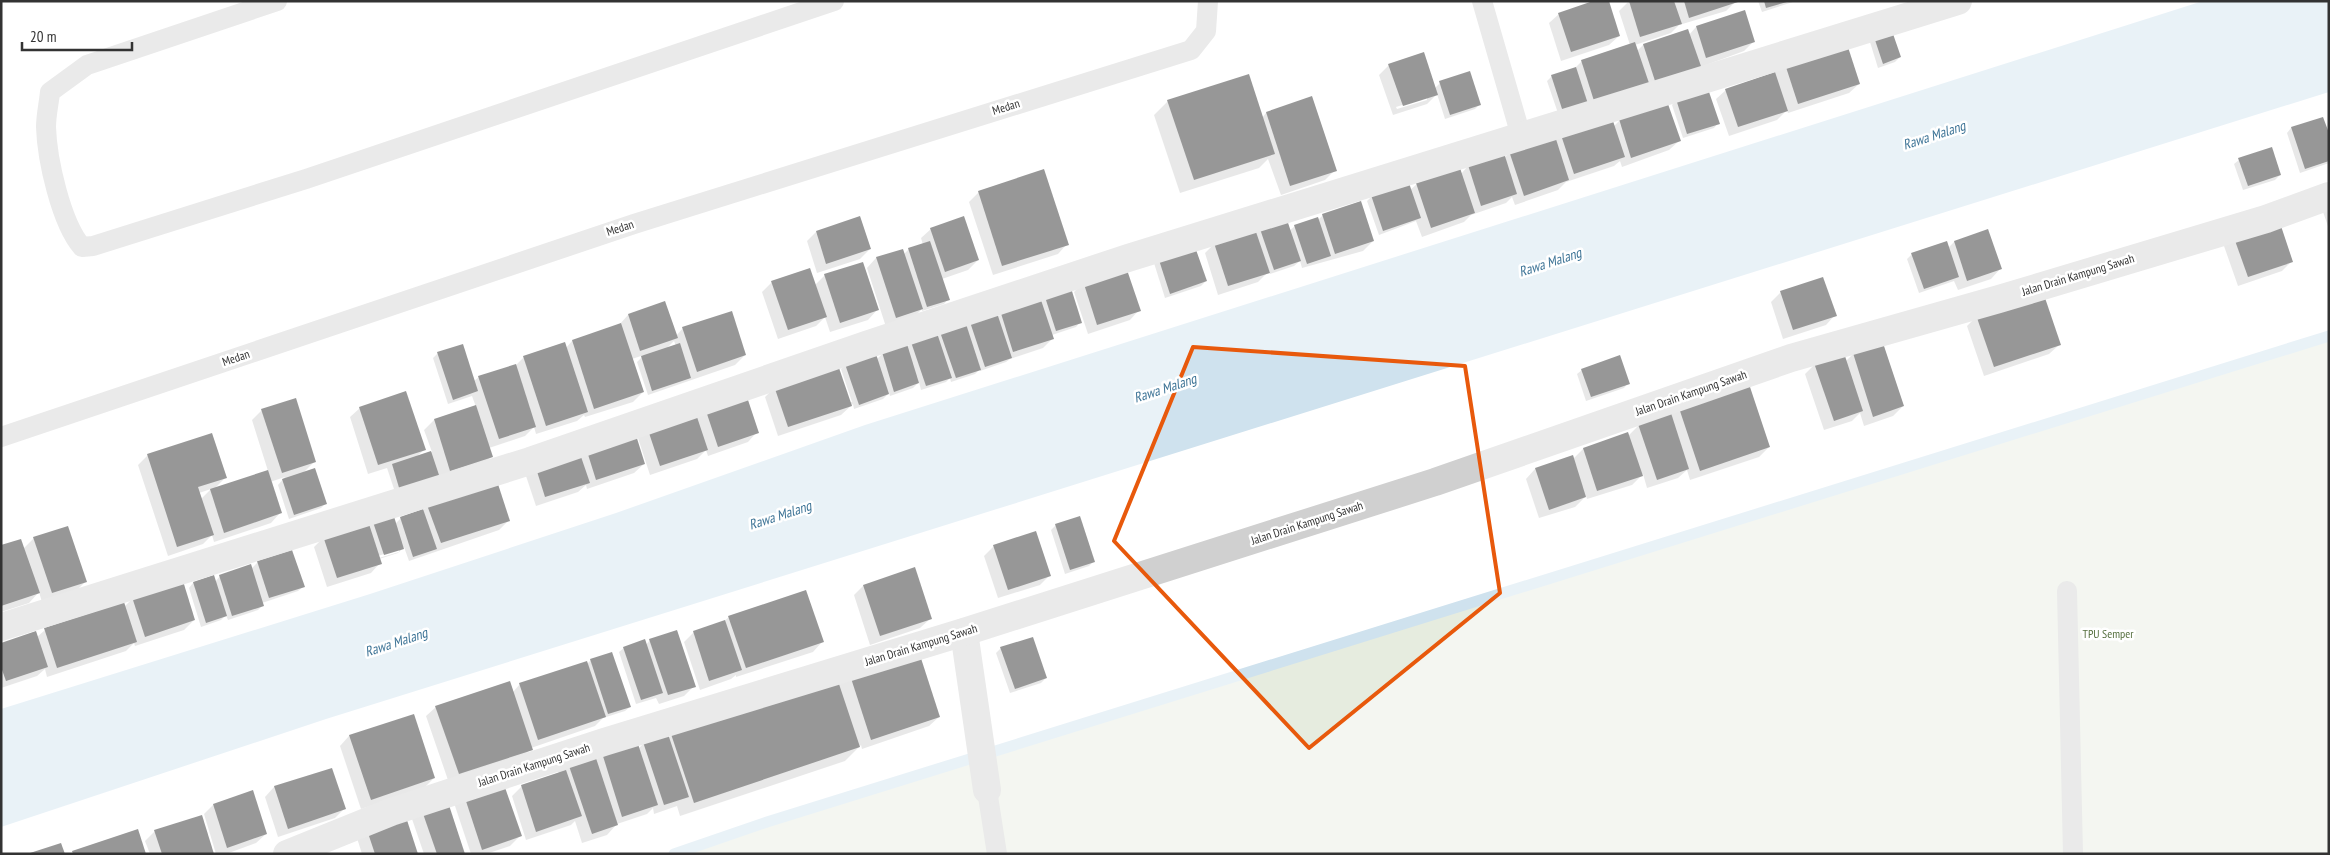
<svg xmlns="http://www.w3.org/2000/svg" width="2330" height="855" viewBox="0 0 2330 855" font-family="'PT Sans Narrow',sans-serif">
<rect width="100%" height="100%" fill="#fff"/>
<!-- green -->
<polygon fill="#e6ecdf" points="2329,336 2329,854 674,854 767,822"/>
<!-- water -->
<polygon fill="#cfe2ee" points="2203,1 2329,1 2329,92 326,719 1,827 1,709 370,594 616,513 865,425"/>
<!-- shadow -->
<g fill="#0003" fill-rule="evenodd">
<polygon points="1629,1 1735,2 1726,11 1679,25 1671,33 1635,45 1637,51 1643,45 1687,30 1689,35 1696,27 1754,41 1744,51 1560,119 1547,81 1552,76 1574,69 1582,61 1630,45 1619,11"/>
<polygon points="1758,1 1796,1 1762,12"/>
<polygon points="1559,14 1619,36 1609,45 1561,61 1549,23"/>
<polygon points="1874,38 1900,57 1895,62 1878,68 1870,42"/>
<polygon points="1784,62 1859,84 1849,93 1788,113 1787,110 1777,120 1729,136 1716,99 1726,90 1775,72"/>
<path d="M1389 65 1435 88 1440 83 1479 105 1475 109 1445 119 1437 94 1427 104 1393 115 1379 75ZM1427 97V100L1397 109 1396 107Z"/>
<polygon points="1312,98 1335,170 1325,180 1281,195 1268,159 1259,168 1180,193 1154,115 1168,101 1262,118 1266,113"/>
<polygon points="1676,100 1718,123 1714,128 1683,138 1672,105"/>
<polygon points="2322,118 2329,137 2329,163 2300,173 2287,133 2291,128"/>
<polygon points="1620,120 1679,141 1669,150 1622,167 1620,161 1614,166 1566,182 1558,190 1515,205 1512,197 1506,203 1471,215 1464,222 1422,237 1416,221 1379,235 1367,201 1372,196 1410,190 1417,184 1461,174 1468,166 1504,158 1510,152 1554,137 1614,126"/>
<polygon points="2239,160 2280,175 2275,180 2243,190 2234,164"/>
<polygon points="979,192 1067,244 1058,254 993,275 969,202"/>
<polygon points="2329,202 2329,229 2322,209"/>
<polygon points="1323,215 1373,241 1363,251 1302,268 1300,261 1294,266 1270,274 1269,271 1258,282 1218,295 1205,253 1214,244 1260,227 1289,231 1295,226 1318,220"/>
<polygon points="931,229 978,260 968,270 942,279 948,299 944,304 922,311 922,309 912,319 886,327 867,268 876,258 902,250 904,254 909,249 923,245 921,238"/>
<polygon points="1988,231 2000,269 1991,279 1958,290 1954,281 1919,293 1907,259 1912,254 1948,248 1954,242"/>
<polygon points="816,232 870,249 860,259 817,273 807,241"/>
<polygon points="2234,236 2292,261 2282,271 2238,286 2224,246"/>
<polygon points="1159,258 1206,281 1201,286 1165,298 1154,263"/>
<polygon points="825,275 877,310 868,320 830,332 825,317 816,326 778,339 762,292 772,282 815,285"/>
<polygon points="1084,282 1139,310 1130,320 1088,334 1074,292"/>
<polygon points="1781,292 1835,315 1826,325 1783,339 1771,302"/>
<polygon points="1045,298 1080,322 1076,327 1052,335 1053,338 1043,348 1010,359 1006,362 980,371 980,369 975,374 951,382 950,378 946,382 921,390 919,382 913,388 890,396 889,393 883,399 854,409 853,404 841,415 778,436 765,397 775,387 850,402 852,402 841,369 846,365 877,359 882,354 906,348 912,343 937,337 941,333 1041,303"/>
<path d="M628 315 676 336 683 328 745 355 735 365 648 395 637 362 644 355 632 359 643 392 633 402 585 417 584 415 577 421 536 434 534 427 525 436 489 448 492 456 482 466 396 495 387 468 368 474 350 417 360 408 424 450 416 457 432 452 424 430 434 420 476 407 472 396 448 404 433 358 438 353 474 381 479 377 515 366 524 357 566 348 572 341 619 325ZM674 341 676 346 666 349Z"/>
<polygon points="1977,316 2059,345 2049,354 1984,376 1967,326"/>
<polygon points="1853,354 1903,406 1893,416 1864,426 1860,413 1852,421 1824,430 1805,374 1815,364 1845,362"/>
<polygon points="1582,370 1628,383 1624,388 1586,401 1577,374"/>
<polygon points="1677,403 1769,447 1759,457 1690,480 1687,470 1678,478 1647,488 1643,474 1632,485 1587,499 1586,496 1575,507 1539,518 1526,479 1535,469 1572,457 1573,459 1583,449 1627,434 1628,436 1639,425"/>
<polygon points="706,409 757,432 748,442 708,456 706,450 697,459 650,475 638,438"/>
<path d="M262 410 315 461 302 474 326 503 321 508 289 519 278 485 285 477 270 482 280 513 271 523 214 542 212 535 203 544 168 556 138 465 148 455 225 478 215 488 268 471 252 420ZM211 489 201 499 199 493Z"/>
<polygon points="587,450 644,464 634,473 587,489 586,485 578,492 536,506 526,476"/>
<path d="M428 506 509 520 499 530 409 561 404 547 398 553 379 559 380 563 371 573 327 587 314 547 324 537 367 522 395 524 401 518 423 510ZM399 549V552L379 558 378 556Z"/>
<polygon points="1056,525 1094,561 1089,566 1065,574 1051,530"/>
<polygon points="34,538 86,581 76,591 42,602 39,592 29,603 1,612 1,547 23,549"/>
<polygon points="994,546 1050,575 1040,585 998,598 984,556"/>
<polygon points="258,562 303,587 298,591 262,603 263,605 258,610 228,620 226,615 221,620 201,627 189,588 193,583 213,577 215,582 220,576 251,569"/>
<polygon points="863,586 930,619 920,628 870,645 854,595"/>
<polygon points="133,598 194,620 184,630 135,646 134,643 126,651 47,677 45,669 37,676 1,688 1,644 37,637 45,630 124,607"/>
<polygon points="729,617 822,642 813,652 736,677 736,675 731,679 700,690 684,642 694,632 723,622"/>
<polygon points="650,640 694,686 684,696 659,704 656,698 636,704 619,652 624,648 646,645"/>
<polygon points="1001,648 1046,678 1041,683 1010,693 996,653"/>
<polygon points="591,660 630,707 625,711 603,718 595,726 531,748 522,759 449,783 426,716 436,707 513,692 520,684 587,664"/>
<polygon points="849,673 939,717 929,726 862,749 861,745 845,761 680,816 677,806 654,814 653,808 647,814 617,824 607,835 582,843 575,821 571,825 526,840 512,796 522,786 559,774 558,771 568,761 595,761 602,754 638,749 644,743 668,738 672,735"/>
<polygon points="349,736 434,778 424,788 361,809 340,746"/>
<polygon points="331,769 344,809 335,818 278,837 265,797 274,787"/>
<polygon points="464,793 520,836 510,846 486,854 471,854 454,803"/>
<polygon points="213,805 266,834 256,843 226,854 216,854 204,814"/>
<polygon points="421,806 464,854 424,854 411,816"/>
<polygon points="404,815 417,854 362,854 357,838"/>
<polygon points="155,831 213,854 150,854 145,841"/>
</g>
<g fill="none" stroke-linecap="round" stroke-linejoin="round">
<!-- stream -->
<polyline stroke="#cfe2ee" stroke-width="11" points="674,854 767,822 2329,336"/>
</g>
<!-- building -->
<g fill="#1a1a1a">
<polygon points="1593,1 1609,1 1620,36 1571,52 1558,13"/>
<polygon points="1629,1 1674,1 1682,24 1640,37"/>
<polygon points="1684,1 1738,1 1738,2 1689,18"/>
<polygon points="1764,1 1787,1 1787,2 1766,8"/>
<polygon points="1745,10 1755,42 1706,58 1696,26"/>
<polygon points="1688,29 1702,69 1656,84 1643,44"/>
<polygon points="1892,31 1901,57 1883,64 1874,37"/>
<polygon points="1846,41 1860,84 1798,104 1784,61"/>
<polygon points="1635,42 1650,86 1595,104 1581,60"/>
<polygon points="1424,52 1438,95 1403,106 1388,64"/>
<polygon points="1576,67 1589,107 1564,115 1551,75"/>
<polygon points="1470,71 1481,105 1450,115 1439,81"/>
<polygon points="1775,72 1788,111 1738,127 1725,89"/>
<polygon points="1249,74 1275,154 1194,180 1167,100"/>
<polygon points="1708,89 1720,124 1687,134 1676,99"/>
<polygon points="1312,96 1337,171 1290,186 1266,112"/>
<polygon points="1668,104 1681,141 1631,158 1619,119"/>
<polygon points="1611,115 1625,157 1574,174 1560,132"/>
<polygon points="2323,117 2329,133 2329,161 2305,169 2291,127"/>
<polygon points="1555,136 1569,180 1524,196 1509,151"/>
<polygon points="2272,147 2281,175 2248,186 2238,158"/>
<polygon points="1504,153 1517,194 1481,206 1468,165"/>
<polygon points="1460,168 1475,213 1431,228 1416,183"/>
<polygon points="1044,169 1069,245 1002,266 978,191"/>
<polygon points="1409,183 1421,218 1383,231 1371,195"/>
<polygon points="1361,201 1374,241 1335,254 1322,214"/>
<polygon points="860,216 871,249 826,264 816,231"/>
<polygon points="964,216 979,260 945,272 930,228"/>
<polygon points="1286,217 1301,261 1274,270 1259,226"/>
<polygon points="1318,217 1331,256 1307,264 1294,225"/>
<polygon points="2279,220 2293,262 2248,277 2233,235"/>
<polygon points="1255,229 1270,273 1228,286 1214,243"/>
<polygon points="1988,229 2002,269 1967,281 1954,241"/>
<polygon points="930,241 950,300 927,307 908,248"/>
<polygon points="1947,241 1959,277 1924,289 1911,253"/>
<polygon points="1194,244 1207,281 1170,294 1158,257"/>
<polygon points="903,249 923,309 896,318 876,257"/>
<polygon points="863,262 879,310 840,323 824,274"/>
<polygon points="1126,267 1141,311 1097,325 1083,281"/>
<polygon points="810,268 827,317 788,330 771,281"/>
<polygon points="1823,277 1837,316 1793,330 1780,291"/>
<polygon points="1071,288 1082,323 1056,331 1045,297"/>
<polygon points="2043,292 2061,345 1994,367 1976,315"/>
<polygon points="1039,294 1054,339 1013,352 999,307"/>
<polygon points="665,301 678,338 640,351 628,314"/>
<polygon points="996,310 1012,358 985,367 969,319"/>
<polygon points="732,311 746,355 697,372 682,327"/>
<polygon points="621,323 644,392 594,409 572,340"/>
<polygon points="966,324 981,370 956,378 940,332"/>
<polygon points="937,333 952,378 926,386 911,342"/>
<polygon points="565,342 588,412 546,426 523,356"/>
<polygon points="680,343 691,378 652,391 641,356"/>
<polygon points="1883,343 1904,406 1873,417 1853,353"/>
<polygon points="463,344 478,391 453,400 437,352"/>
<polygon points="907,344 919,383 894,392 882,352"/>
<polygon points="1844,353 1863,411 1834,421 1814,363"/>
<polygon points="876,354 889,394 859,405 845,364"/>
<polygon points="1620,355 1630,384 1591,397 1581,369"/>
<polygon points="516,364 536,427 499,439 478,376"/>
<polygon points="838,365 852,406 788,427 774,386"/>
<polygon points="1747,378 1770,447 1700,471 1677,402"/>
<polygon points="406,391 426,450 378,465 359,407"/>
<polygon points="746,394 759,433 718,447 705,408"/>
<polygon points="296,398 316,462 282,473 261,409"/>
<polygon points="476,405 493,457 450,471 434,419"/>
<polygon points="695,411 708,450 660,466 647,427"/>
<polygon points="1671,413 1689,469 1657,480 1638,424"/>
<polygon points="635,432 645,464 596,480 586,448"/>
<polygon points="1628,432 1643,476 1597,491 1583,448"/>
<polygon points="212,433 227,478 198,487 214,535 177,547 147,454"/>
<polygon points="431,451 440,478 400,491 392,464"/>
<polygon points="579,451 590,483 545,497 535,465"/>
<polygon points="1573,455 1586,497 1549,510 1535,468"/>
<polygon points="315,468 327,504 294,515 282,479"/>
<polygon points="268,470 282,513 224,533 210,489"/>
<polygon points="497,481 510,521 441,543 427,505"/>
<polygon points="423,509 437,549 413,557 400,517"/>
<polygon points="392,510 404,549 384,555 371,516"/>
<polygon points="1080,516 1095,562 1070,570 1055,524"/>
<polygon points="368,521 382,564 337,578 323,536"/>
<polygon points="68,526 87,582 52,593 33,537"/>
<polygon points="1036,531 1051,576 1008,590 993,545"/>
<polygon points="21,539 40,593 1,606 1,545"/>
<polygon points="292,550 305,587 269,598 257,561"/>
<polygon points="251,564 264,606 232,616 219,575"/>
<polygon points="915,567 932,619 880,636 863,585"/>
<polygon points="214,575 227,616 206,623 193,582"/>
<polygon points="183,581 195,620 145,637 132,597"/>
<polygon points="806,590 824,642 746,668 728,616"/>
<polygon points="124,602 137,642 57,668 44,628"/>
<polygon points="725,620 742,670 709,681 693,631"/>
<polygon points="677,630 696,687 668,695 649,639"/>
<polygon points="36,631 48,667 6,681 1,667 1,643"/>
<polygon points="1033,637 1047,678 1015,689 1000,647"/>
<polygon points="645,639 663,693 641,700 623,647"/>
<polygon points="918,649 940,717 871,740 849,672"/>
<polygon points="612,652 631,707 608,714 590,659"/>
<polygon points="587,661 606,717 538,740 519,683"/>
<polygon points="837,678 860,747 694,803 671,734"/>
<polygon points="510,681 533,750 459,774 435,706"/>
<polygon points="414,714 435,778 371,800 349,735"/>
<polygon points="668,734 689,797 664,805 643,742"/>
<polygon points="637,741 658,805 622,817 602,753"/>
<polygon points="594,752 618,825 592,834 567,760"/>
<polygon points="332,768 346,809 288,829 274,786"/>
<polygon points="566,770 582,816 536,832 521,785"/>
<polygon points="502,779 522,836 482,850 463,792"/>
<polygon points="253,790 267,834 227,848 213,804"/>
<polygon points="446,796 465,854 437,854 420,805"/>
<polygon points="405,814 418,854 375,854 366,827"/>
<polygon points="202,815 214,854 162,854 154,830"/>
<polygon points="138,829 146,854 73,854 72,851"/>
<polygon points="61,843 65,854 30,854 30,853"/>
</g>
<g fill="none" stroke-linecap="round" stroke-linejoin="round">
<!-- service -->
<g stroke="#d0d0d0" stroke-width="20">
<path d="M277 1 87 65 50 92C49 103 46 115 46 127 47 159 61 223 82 247L93 246 306 179 834 1"/>
<polyline points="1482,1 1521,136"/>
<polyline points="1,437 634,224 1191,50 1206,31 1208,1"/>
<polyline points="2067,591 2073,854"/>
<polyline points="987,790 997,854"/>
</g>
<!-- minor -->
<g stroke="#d0d0d0" stroke-width="28">
<polyline points="1,627 530,461 866,345 1128,258 1958,1"/>
<polyline points="964,632 987,790"/>
<polyline points="287,854 391,812 604,742 964,632 1435,482 1791,358 1999,299 2266,219 2329,196"/>
</g>
</g>
<!-- marked area -->
<path d="M0 0H2330V855H0ZM1193 347 1465 366 1500 593 1309 748 1114 541Z" fill="#fff" fill-opacity=".55" fill-rule="evenodd"/>
<path fill="none" stroke="#e8590c" stroke-width="4" stroke-linejoin="round" d="M1193 347 1465 366 1500 593 1309 748 1114 541Z"/>
<g text-anchor="middle" stroke-width="5" stroke-linejoin="round" paint-order="stroke">
<!-- street labels -->
<g font-size="12" fill="#333" stroke="#fff">
<text transform="translate(1006 107) rotate(-17)" y="4">Medan</text>
<text transform="translate(620 228) rotate(-18)" y="4">Medan</text>
<text transform="translate(2078 275) rotate(-17)" y="4">Jalan Drain Kampung Sawah</text>
<text transform="translate(236 358) rotate(-19)" y="4">Medan</text>
<text transform="translate(1691 393) rotate(-19)" y="4">Jalan Drain Kampung Sawah</text>
<text transform="translate(1307 523) rotate(-18)" y="4">Jalan Drain Kampung Sawah</text>
<text transform="translate(921 645) rotate(-17)" y="4">Jalan Drain Kampung Sawah</text>
<text transform="translate(534 765) rotate(-18)" y="4">Jalan Drain Kampung Sawah</text>
</g>
<!-- park labels -->
<g font-size="12" fill="#56703f" stroke="#fff">
<text x="2108" y="638">TPU Semper</text>
</g>
<!-- water labels -->
<g font-size="14" font-style="italic" fill="#3f7597" stroke="#fff">
<text transform="translate(1934 135) rotate(-18)" y="5">Rawa Malang</text>
<text transform="translate(1550 262) rotate(-18)" y="5">Rawa Malang</text>
<text transform="translate(1165 388) rotate(-18)" y="5">Rawa Malang</text>
<text transform="translate(780 515) rotate(-18)" y="5">Rawa Malang</text>
<text transform="translate(396 642) rotate(-18)" y="5">Rawa Malang</text>
</g>
</g>
<!-- border -->
<rect width="2330" height="855" fill="none" stroke="#333333" stroke-width="5"/>
<!-- scale -->
<path d="M22 42v8h110v-8" fill="none" stroke="#333333" stroke-width="2.5"/>
<text x="30" y="42" font-size="15" fill="#333333" stroke="#ffffff" stroke-width="4" paint-order="stroke">20 m</text>
</svg>
